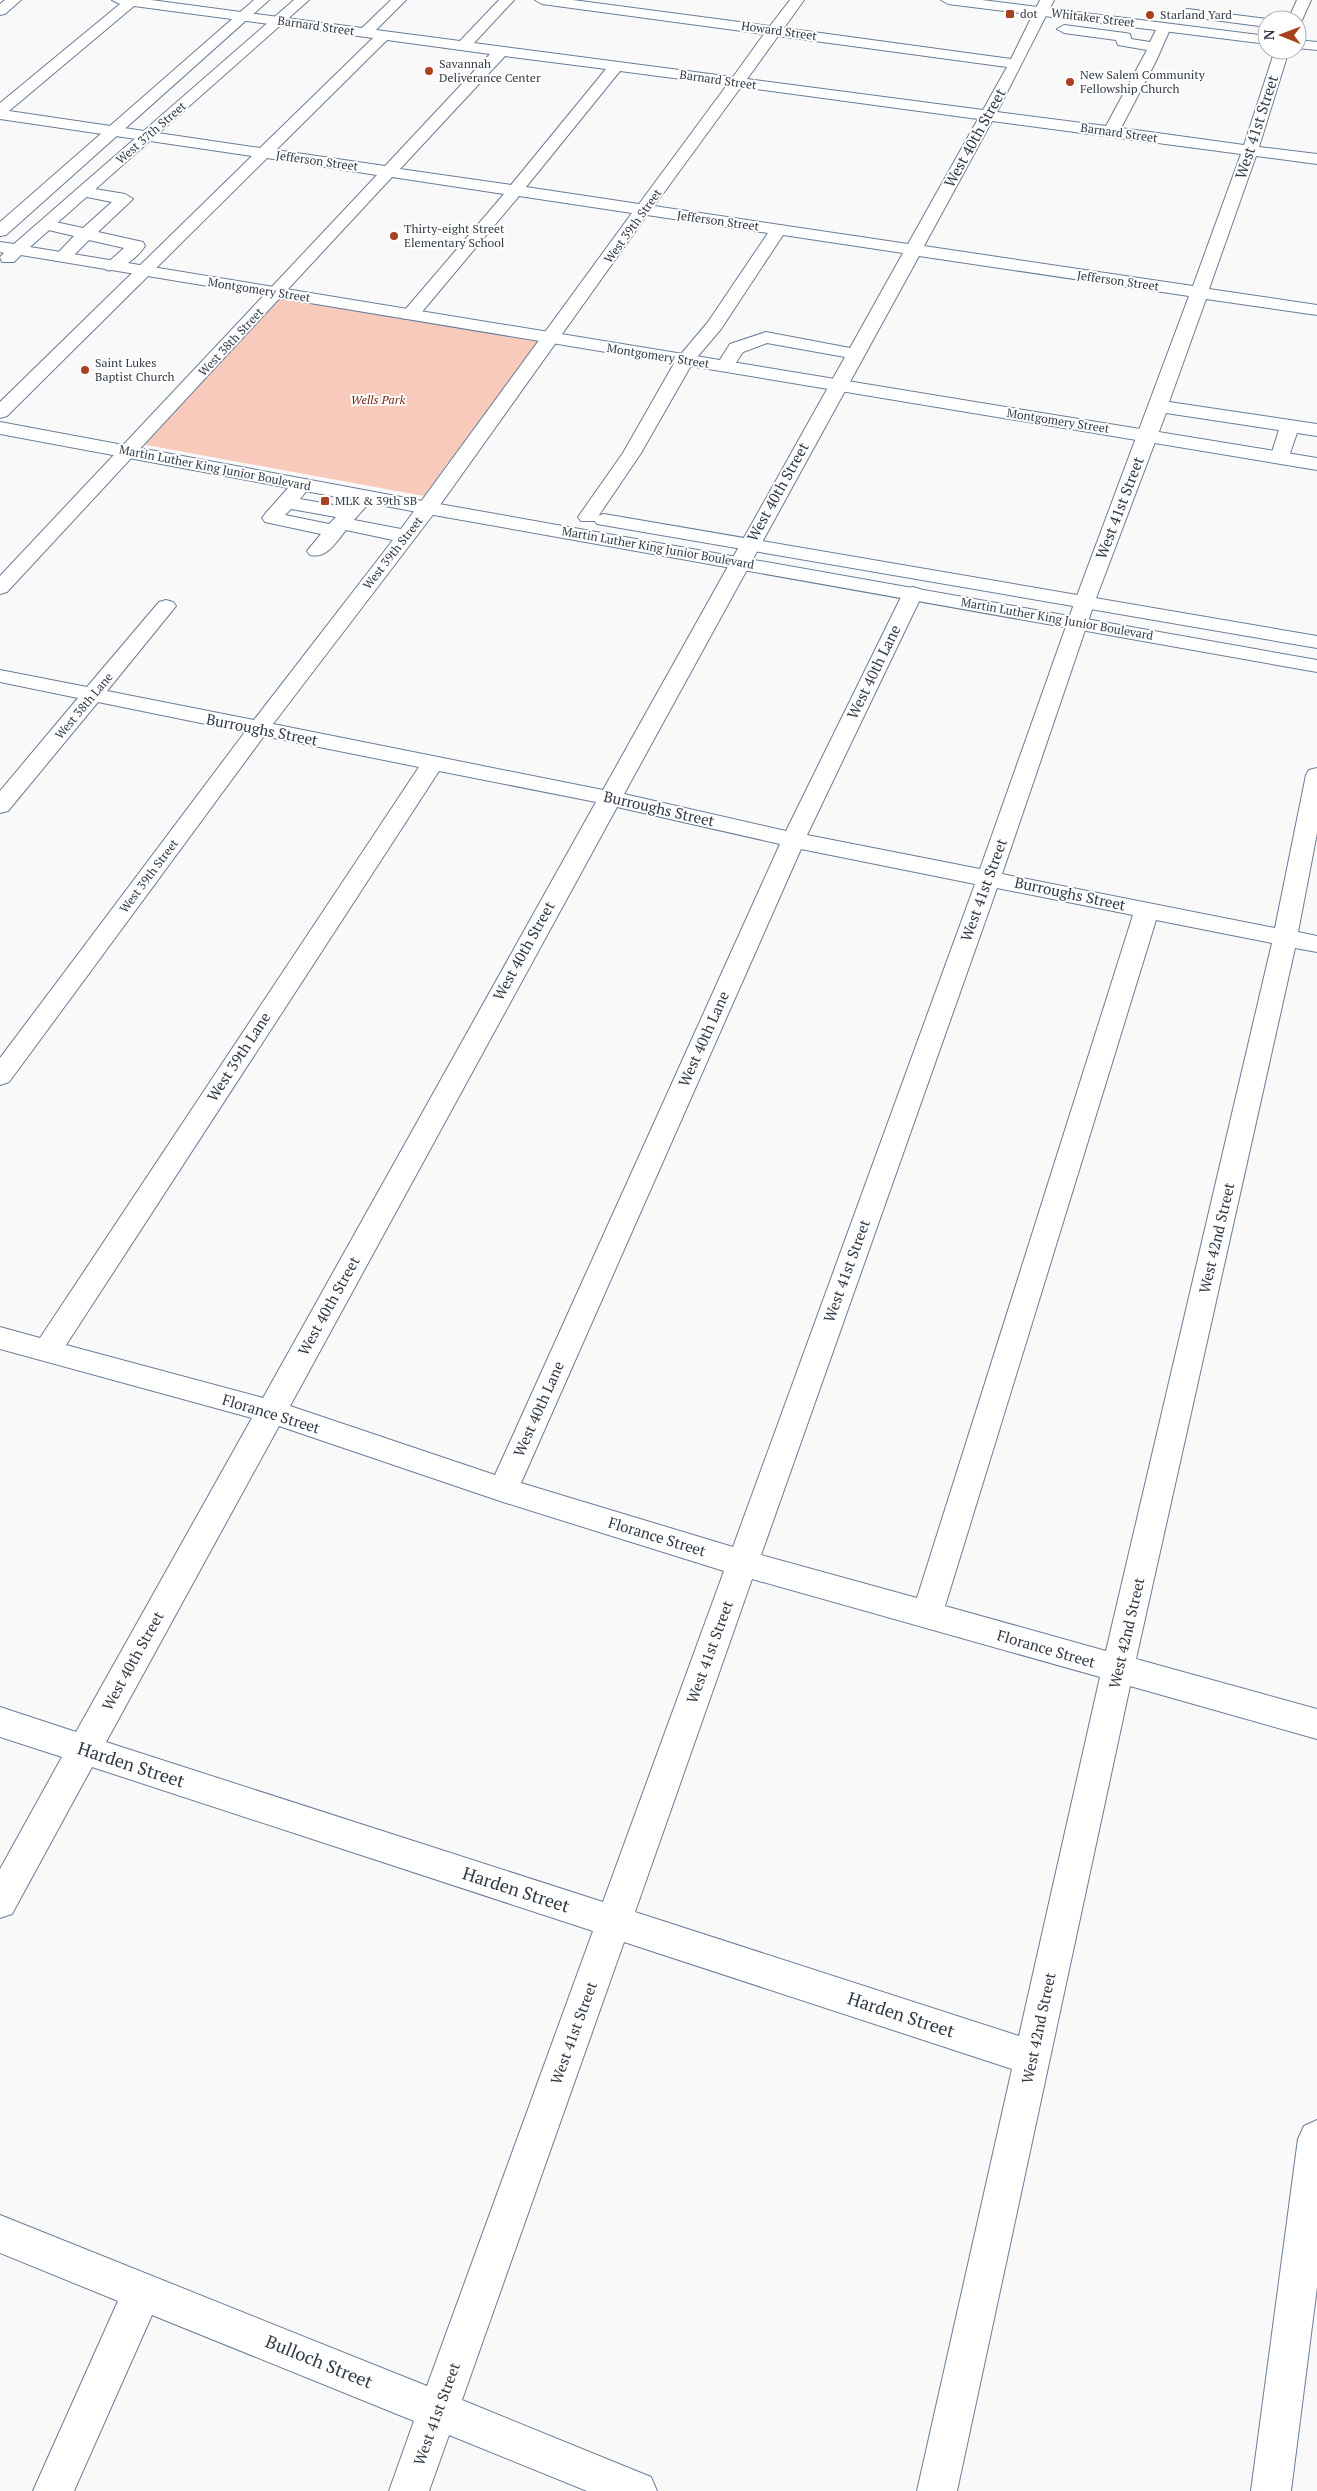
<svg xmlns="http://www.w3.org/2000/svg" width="1317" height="2491" viewBox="0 0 1317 2491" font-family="'PT Serif',serif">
<rect width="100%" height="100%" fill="#f9f9f9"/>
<!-- green -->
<polygon fill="#f8cabc" points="278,297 539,340 424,496 141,444"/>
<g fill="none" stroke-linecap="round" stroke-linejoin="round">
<defs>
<g id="minor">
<polygon points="5,0 21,0 5,14 0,15 0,4"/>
<path d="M112 0H151L362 28 391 0H406L376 30 460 41 499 0H514L474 43 733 77 764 34 542 4 535 0H573L770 26 790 0H804L784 28 1011 59 1040 0H1054L997 112 1106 126 1147 50 1118 45 1116 40 1064 33 1057 29 1064 25 1125 33 1130 34 1131 39 1150 42 1159 24 1164 23 1171 27 1156 61 1121 128 1244 145 1275 50H1289L1259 147 1317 154V164L1256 156 1209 289 1317 305V315L1206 299 1169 402 1317 424V436L1297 433 1287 462H1273L1270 458 1279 430 1166 413 1095 601 1002 874 1275 928 1306 775 1309 770 1317 768V833L1298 932 1317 936V952L1295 948 1136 1659 1317 1709V1739L1130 1686 957 2491H917L1012 2069 624 1942 462 2400 651 2477 657 2491H587L449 2435 429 2491H389L414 2421 152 2315 74 2491H33L118 2301 0 2253V2215L427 2386 593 1931 92 1767 12 1914 0 1918V1869L62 1757 0 1737V1707L76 1732 252 1418 0 1349V1327L40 1338 419 767 264 736 9 1082 0 1085V1058L245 732 98 702 8 811 0 813V791L78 698 0 682V670L87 687 159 602 166 600 173 602 176 606 107 691 254 720 393 540 346 530C336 542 327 559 310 555L307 551 321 534 265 522 262 518 265 514 295 480H309L312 484 300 499 345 507 358 492H372L375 496 354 520 401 529 632 213 519 196 416 319H404L401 315 404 311 504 194 392 177 7 592 0 594V576L377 175 267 158 7 416 0 418V402L252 156 0 119V103L120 4ZM134 6 373 38 260 148 9 111ZM778 36 1007 67 983 110 747 79ZM387 40 490 54 385 166 276 150ZM505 56 606 69 511 185 400 169ZM620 71 727 85 639 204 526 187ZM741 87 978 119 908 244 654 206ZM992 121 1241 154 1193 286 924 246ZM647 215 768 233 708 322 676 360 623 453 578 517 581 521H595L641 453 693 362 721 329 783 235 903 253 850 348 766 332 730 344 716 366 719 370H731L743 352 767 343 845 357 603 790 273 724 435 512ZM919 256 1189 296 1075 601 980 869 807 835 923 593 920 589 913 587 906 589 903 593 786 831 624 794ZM291 509 336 517 329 524 285 515ZM439 771 596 802 263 1398 66 1345ZM617 807 780 844 495 1475 290 1406ZM801 849 975 884 733 1547 521 1483ZM997 888 1133 915 917 1598 761 1555ZM1156 920 1272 943 1106 1651 945 1606ZM279 1426 503 1502 724 1571 603 1902 106 1742ZM752 1579 1100 1677 1019 2036 635 1912Z"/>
<polygon points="1297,0 1311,0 1302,20 1297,24 1297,20 1288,20"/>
<polygon points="1188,9 1267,19 1272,20 1267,20 1267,27 1183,16 1181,13 1183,10"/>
<path d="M83 187 125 194 133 199 98 232 143 242 145 246C138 257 119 273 106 270L104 266 124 248 89 240 68 261H56L54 257 74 236 40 228 38 225 40 222 46 220 83 228 112 202 77 195 75 192 77 189Z"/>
<polygon points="1317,2120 1317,2287 1291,2491 1251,2491 1298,2139 1304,2126"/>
</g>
<g id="major">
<polygon points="254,0 269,0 6,235 0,236 0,222"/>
<polygon points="294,0 309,0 30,247 1317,458 1317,470 21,255 14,262 2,262 0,257 4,253 0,252 0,242 14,244"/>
<polygon points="941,0 982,0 1267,36 1267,44 948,4"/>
<polygon points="1297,40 1317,42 1317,50 1297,48"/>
<polygon points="0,422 428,502 1317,660 1317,672 428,514 0,434"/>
<polygon points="604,514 1317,636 1317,648 597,524 594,520 597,516"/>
</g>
</defs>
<!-- minor casing -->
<use href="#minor" stroke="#697d98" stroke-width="2"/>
<!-- major casing -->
<use href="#major" stroke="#697d98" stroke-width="2"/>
<!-- minor -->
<use href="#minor" fill="#fff" fill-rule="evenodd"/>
<!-- major -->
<use href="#major" fill="#fff" fill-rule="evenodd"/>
</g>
<!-- markers -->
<g fill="#a8411f" stroke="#fff" stroke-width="2">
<rect x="1005" y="9" width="10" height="10" rx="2.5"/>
<circle cx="1150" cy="15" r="5"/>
<circle cx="429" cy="71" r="5"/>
<circle cx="1070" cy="82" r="5"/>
<circle cx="394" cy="236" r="5"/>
<circle cx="85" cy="370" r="5"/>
<rect x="320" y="496" width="10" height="10" rx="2.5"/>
</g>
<g text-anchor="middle" stroke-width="4" stroke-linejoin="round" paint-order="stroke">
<!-- far-poi labels -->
<g font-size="12" fill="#303945" stroke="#fff" text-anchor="start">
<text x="1020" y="18">dot</text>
<text x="1160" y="19">Starland Yard</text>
<text x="439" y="68">Savannah<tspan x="439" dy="14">Deliverance Center</tspan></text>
<text x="1080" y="79">New Salem Community<tspan x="1080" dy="14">Fellowship Church</tspan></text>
<text x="404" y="233">Thirty-eight Street<tspan x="404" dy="14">Elementary School</tspan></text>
<text x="95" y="367">Saint Lukes<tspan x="95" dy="14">Baptist Church</tspan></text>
<text x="335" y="505">MLK &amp; 39th SB</text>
</g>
<!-- far-street labels -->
<g font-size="12" fill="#303945" stroke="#fff">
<text transform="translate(1093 18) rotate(7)" y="4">Whitaker Street</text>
<text transform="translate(316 26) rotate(8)" y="4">Barnard Street</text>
<text transform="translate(779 31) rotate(8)" y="4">Howard Street</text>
<text transform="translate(718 80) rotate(8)" y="4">Barnard Street</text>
<text transform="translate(151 133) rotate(-41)" y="4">West 37th Street</text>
<text transform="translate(1119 133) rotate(8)" y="4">Barnard Street</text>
<text transform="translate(317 161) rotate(8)" y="4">Jefferson Street</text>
<text transform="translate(718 221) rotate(8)" y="4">Jefferson Street</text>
<text transform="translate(633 226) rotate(-54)" y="4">West 39th Street</text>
<text transform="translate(1118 281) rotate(8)" y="4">Jefferson Street</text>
<text transform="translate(259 290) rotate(9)" y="4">Montgomery Street</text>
<text transform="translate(231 342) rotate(-47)" y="4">West 38th Street</text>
<text transform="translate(658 356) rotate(9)" y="4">Montgomery Street</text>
<text transform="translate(1058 421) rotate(9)" y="4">Montgomery Street</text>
<text transform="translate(215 468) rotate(11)" y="4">Martin Luther King Junior Boulevard</text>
<text transform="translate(658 548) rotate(10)" y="4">Martin Luther King Junior Boulevard</text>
<text transform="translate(393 553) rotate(-52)" y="4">West 39th Street</text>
<text transform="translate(1057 619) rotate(10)" y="4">Martin Luther King Junior Boulevard</text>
<text transform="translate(84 706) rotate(-50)" y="4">West 38th Lane</text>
<text transform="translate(149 876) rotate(-53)" y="4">West 39th Street</text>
</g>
<!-- far-park labels -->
<g font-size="12" font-style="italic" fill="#79280c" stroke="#fff">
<text x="378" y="404">Wells Park</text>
</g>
<!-- street labels -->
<g font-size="15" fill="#303945" stroke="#fff">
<text transform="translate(1257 127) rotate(-72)" y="5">West 41st Street</text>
<text transform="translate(975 138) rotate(-61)" y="5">West 40th Street</text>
<text transform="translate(778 492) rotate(-61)" y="5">West 40th Street</text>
<text transform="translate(1120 508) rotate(-69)" y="5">West 41st Street</text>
<text transform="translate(874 672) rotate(-64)" y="5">West 40th Lane</text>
<text transform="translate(262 730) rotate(11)" y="5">Burroughs Street</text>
<text transform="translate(659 809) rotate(13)" y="5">Burroughs Street</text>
<text transform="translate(984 890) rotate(-70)" y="5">West 41st Street</text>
<text transform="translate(1070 894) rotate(12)" y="5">Burroughs Street</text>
<text transform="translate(524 951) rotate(-61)" y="5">West 40th Street</text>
<text transform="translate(704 1039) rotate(-66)" y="5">West 40th Lane</text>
<text transform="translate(239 1057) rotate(-57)" y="5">West 39th Lane</text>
<text transform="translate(1217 1238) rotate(-77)" y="5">West 42nd Street</text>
<text transform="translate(847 1271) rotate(-70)" y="5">West 41st Street</text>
<text transform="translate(329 1306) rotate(-61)" y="5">West 40th Street</text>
<text transform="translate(539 1409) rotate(-66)" y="5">West 40th Lane</text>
<text transform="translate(271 1414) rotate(17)" y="5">Florance Street</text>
<text transform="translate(657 1537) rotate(17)" y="5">Florance Street</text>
<text transform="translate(1127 1633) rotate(-77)" y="5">West 42nd Street</text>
<text transform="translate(1046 1649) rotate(16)" y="5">Florance Street</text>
<text transform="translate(710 1652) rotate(-70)" y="5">West 41st Street</text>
<text transform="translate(133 1661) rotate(-61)" y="5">West 40th Street</text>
<text transform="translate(1039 2028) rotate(-78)" y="5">West 42nd Street</text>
<text transform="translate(574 2033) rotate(-70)" y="5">West 41st Street</text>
<text transform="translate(437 2414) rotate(-70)" y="5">West 41st Street</text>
</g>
<!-- near-street labels -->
<g font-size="18" fill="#303945" stroke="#fff">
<text transform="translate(131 1765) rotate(18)" y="6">Harden Street</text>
<text transform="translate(516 1890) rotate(18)" y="6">Harden Street</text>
<text transform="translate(901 2015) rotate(18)" y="6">Harden Street</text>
<text transform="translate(319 2362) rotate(22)" y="6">Bulloch Street</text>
</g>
</g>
<!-- north arrow -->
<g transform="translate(1282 35) rotate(271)"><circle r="24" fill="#ffffff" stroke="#acb0b5"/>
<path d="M0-4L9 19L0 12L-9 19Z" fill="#a8411f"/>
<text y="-8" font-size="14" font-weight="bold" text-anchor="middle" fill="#303945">N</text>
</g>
</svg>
